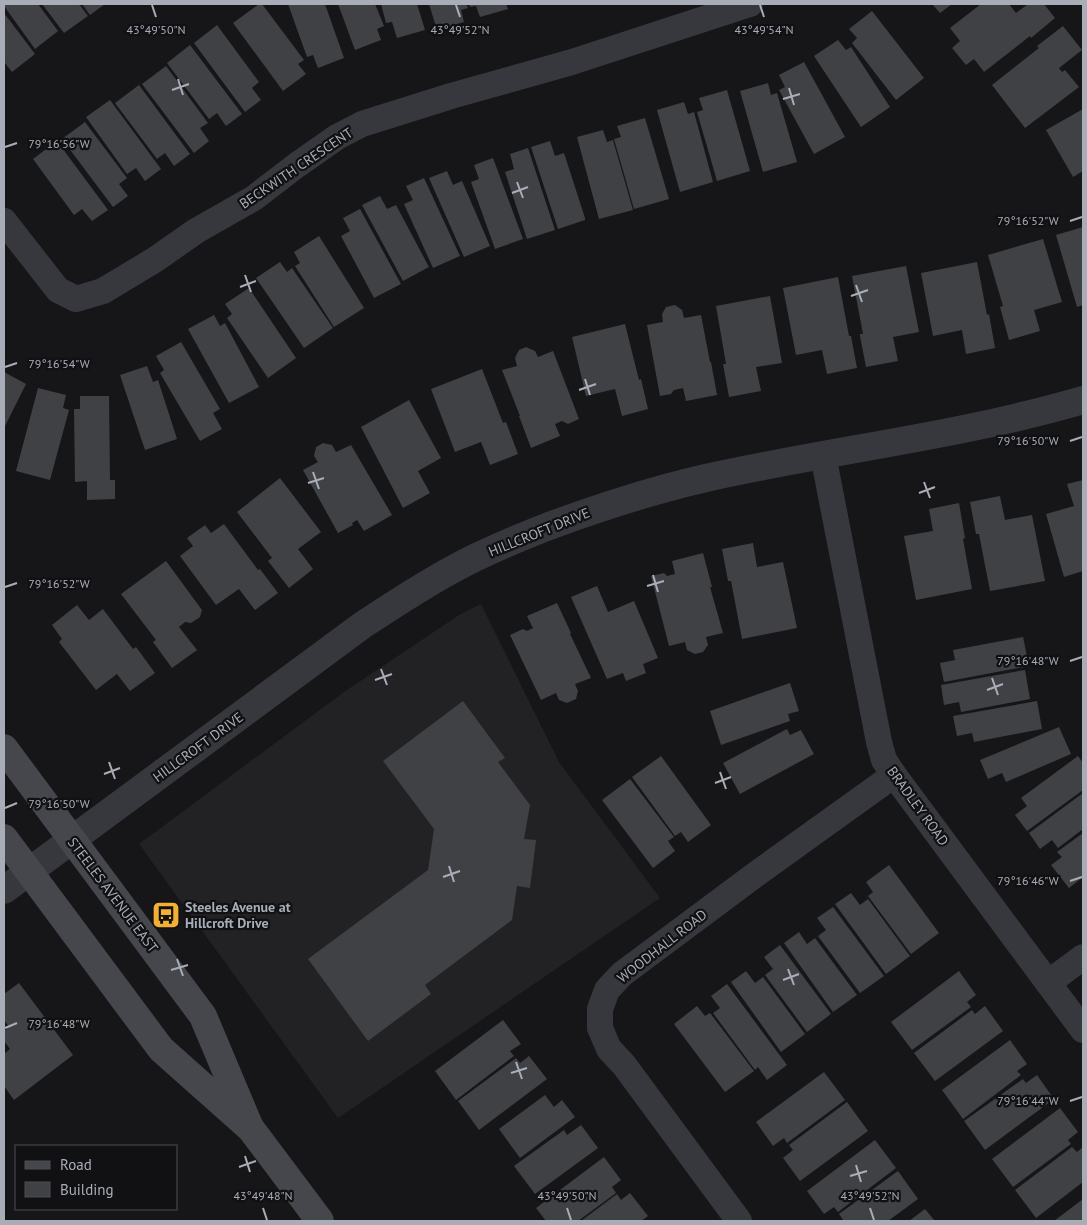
<svg xmlns="http://www.w3.org/2000/svg" width="1087" height="1225" viewBox="0 0 1087 1225" font-family="'PT Sans',sans-serif">
<rect width="100%" height="100%" fill="#161618"/>
<!-- built -->
<polygon fill="#222225" points="481,604 559,762 660,898 338,1118 139,844 344,692 459,615"/>
<!-- building -->
<g fill="#404145">
<polygon points="4,4 38,4 58,31 35,49 4,6"/>
<polygon points="42,4 79,4 88,16 64,33"/>
<polygon points="82,4 105,4 90,15"/>
<polygon points="259,4 262,4 304,60 298,64 306,74 283,91 233,23"/>
<polygon points="288,4 325,4 344,58 318,68 313,55 307,57"/>
<polygon points="338,4 375,4 384,26 377,29 381,40 355,50"/>
<polygon points="381,4 417,4 425,30 397,38 392,22 386,23"/>
<polygon points="429,4 466,4 468,8 461,10 464,22 437,30"/>
<polygon points="469,4 506,4 508,9 480,17 476,6 470,7"/>
<polygon points="932,4 952,4 940,13"/>
<polygon points="981,4 1009,4 1016,13 1028,4 1044,4 1055,18 1031,38 1030,36 984,72 974,59 966,65 952,48 960,41 950,28"/>
<polygon points="872,11 924,78 896,100 852,43 857,38 849,29"/>
<polygon points="4,13 35,54 12,72 4,62"/>
<polygon points="217,25 259,82 252,88 261,100 245,112 194,43"/>
<polygon points="1063,26 1082,50 1059,68 1062,72 1065,70 1079,87 1025,128 992,85 1039,48 1037,46"/>
<polygon points="838,40 846,50 851,47 890,107 861,127 814,56"/>
<polygon points="190,45 242,114 226,126 217,113 209,119 167,63"/>
<polygon points="804,62 845,137 814,154 779,90 785,87 779,75"/>
<polygon points="166,66 208,123 200,128 209,141 194,153 142,84"/>
<polygon points="768,83 771,95 777,93 797,162 763,172 740,91"/>
<polygon points="139,85 190,154 174,166 165,153 157,159 115,103"/>
<polygon points="727,90 750,171 717,181 697,112 703,110 699,98"/>
<polygon points="110,100 161,169 145,181 136,168 127,174 86,117"/>
<polygon points="684,102 688,114 694,112 713,182 680,192 657,110"/>
<polygon points="1083,109 1083,171 1073,177 1046,130"/>
<polygon points="645,118 669,199 634,209 614,139 621,137 617,126"/>
<polygon points="85,122 127,178 119,184 128,196 113,207 62,139"/>
<polygon points="603,130 607,142 613,140 633,210 599,219 577,137"/>
<polygon points="57,141 108,210 92,221 82,209 74,215 33,159"/>
<polygon points="550,141 555,156 564,153 585,218 585,220 558,229 531,147"/>
<polygon points="528,148 555,230 527,239 505,172 514,169 510,154"/>
<polygon points="493,158 523,239 495,249 471,182 479,179 474,165"/>
<polygon points="447,171 453,185 462,181 490,246 464,257 429,178"/>
<polygon points="424,178 460,256 433,268 404,204 413,200 406,186"/>
<polygon points="380,196 387,209 396,205 429,267 403,281 362,205"/>
<polygon points="360,209 401,284 374,298 341,236 350,231 343,218"/>
<polygon points="1083,227 1083,305 1077,307 1056,235"/>
<polygon points="319,236 364,308 334,327 295,266 300,263 294,252"/>
<polygon points="1043,239 1062,302 1034,310 1040,331 1009,340 1000,307 1003,306 988,255"/>
<polygon points="280,262 287,272 292,268 333,328 304,348 256,278"/>
<polygon points="977,262 987,315 989,314 995,348 966,354 962,330 933,336 921,273"/>
<polygon points="906,266 919,332 893,337 898,361 866,367 860,336 860,334 863,334 852,276"/>
<polygon points="838,277 849,336 851,336 857,368 827,374 822,350 796,355 783,288"/>
<polygon points="249,288 296,358 268,378 227,318 232,314 225,304"/>
<polygon points="770,296 782,363 756,367 761,391 729,397 723,364 726,364 716,306"/>
<polygon points="675,305 682,310 684,318 701,315 710,362 711,362 717,395 686,401 683,388 674,390 671,394 660,396 647,325 663,322 662,314 666,307"/>
<polygon points="214,315 220,326 225,323 259,387 229,403 188,329"/>
<polygon points="625,324 639,380 641,379 648,409 622,416 615,389 586,396 572,337"/>
<polygon points="181,342 220,409 213,413 222,429 200,441 160,373 164,370 156,356"/>
<polygon points="526,347 535,351 538,357 553,351 579,419 568,424 562,421 555,424 560,436 531,448 519,416 520,416 502,370 517,366 515,358 519,350"/>
<polygon points="147,366 153,382 158,380 177,439 145,450 120,375"/>
<polygon points="482,369 503,423 506,422 518,454 490,465 481,442 455,452 431,389"/>
<polygon points="4,372 26,384 4,428"/>
<polygon points="38,388 66,395 63,408 69,410 50,480 16,471"/>
<polygon points="80,396 109,396 110,480 115,480 115,499 87,500 87,481 75,482 74,409 80,409"/>
<polygon points="409,400 441,458 418,471 430,493 403,508 361,427"/>
<polygon points="323,443 332,445 336,452 351,445 392,515 364,531 357,520 352,523 353,525 338,533 303,470 318,462 314,456 316,447"/>
<polygon points="280,478 321,532 298,549 313,569 289,588 268,561 272,558 237,512"/>
<polygon points="1083,480 1083,571 1064,577 1046,514 1074,506 1067,484"/>
<polygon points="1000,496 1005,520 1032,515 1045,581 990,591 979,534 976,534 970,502"/>
<polygon points="959,503 965,538 963,539 972,589 916,600 904,536 933,531 929,509"/>
<polygon points="224,524 258,570 260,569 278,593 255,610 239,589 216,605 180,556 193,546 187,538 205,525 211,533"/>
<polygon points="753,543 757,567 783,562 797,628 742,639 731,581 728,581 722,549"/>
<polygon points="703,553 712,587 710,587 723,633 706,637 708,645 703,652 695,654 687,650 685,642 669,646 651,576 664,573 667,576 675,574 672,561"/>
<polygon points="166,561 202,610 200,617 191,623 185,622 179,627 197,650 172,668 153,642 156,640 121,594"/>
<polygon points="597,586 608,612 634,601 658,658 643,664 646,673 626,681 623,673 607,679 571,597"/>
<polygon points="557,603 571,633 570,634 591,678 575,684 578,691 576,699 567,703 559,700 556,693 541,700 510,635 523,629 527,631 533,628 527,616"/>
<polygon points="77,605 89,620 103,609 133,649 136,647 155,673 130,691 117,674 96,690 59,642 62,639 52,625"/>
<polygon points="1023,637 1029,666 944,682 940,663 955,660 953,650"/>
<polygon points="1025,670 1030,699 961,712 959,702 944,705 941,685"/>
<polygon points="790,683 799,711 788,714 790,721 721,745 710,711"/>
<polygon points="463,701 505,758 498,762 530,805 524,839 536,840 530,888 517,886 512,920 425,985 431,994 368,1041 308,959 428,870 434,829 383,761"/>
<polygon points="1037,701 1042,729 974,742 972,733 957,736 953,716"/>
<polygon points="1059,727 1071,754 1006,782 1002,773 988,779 980,760"/>
<polygon points="787,729 790,735 801,730 814,754 740,794 723,763"/>
<polygon points="661,756 711,825 688,842 681,832 675,836 632,777"/>
<polygon points="1078,756 1083,763 1083,790 1027,831 1015,815 1027,806 1021,798"/>
<polygon points="630,779 674,837 668,841 675,851 653,868 602,800"/>
<polygon points="1083,793 1083,829 1058,848 1052,840 1040,849 1029,833"/>
<polygon points="1083,833 1083,877 1069,888 1051,865 1062,857 1057,852"/>
<polygon points="889,865 939,933 911,954 868,896 873,892 866,882"/>
<polygon points="851,893 860,905 868,899 910,956 886,974 835,904"/>
<polygon points="833,907 884,976 860,993 818,936 826,930 817,918"/>
<polygon points="799,932 807,944 815,938 857,995 833,1012 784,943"/>
<polygon points="780,945 831,1014 807,1032 765,975 773,969 764,957"/>
<polygon points="746,971 755,983 763,977 805,1034 781,1052 731,982"/>
<polygon points="959,971 976,995 967,1002 971,1007 912,1050 891,1022"/>
<polygon points="19,983 73,1055 14,1100 4,1086 4,1054 10,1049 4,1041 4,1031 9,1027 4,1020 4,994"/>
<polygon points="727,984 787,1065 767,1080 758,1067 755,1070 713,1013 720,1008 711,996"/>
<polygon points="697,1006 705,1016 710,1013 754,1071 725,1092 674,1024"/>
<polygon points="985,1006 1003,1031 935,1081 914,1053 972,1010 975,1014"/>
<polygon points="503,1020 521,1044 510,1051 514,1056 456,1100 435,1071"/>
<polygon points="1010,1040 1027,1064 1017,1071 1021,1075 963,1119 942,1090"/>
<polygon points="529,1056 547,1079 479,1130 458,1101 516,1058 520,1063"/>
<polygon points="824,1072 845,1100 787,1143 784,1138 773,1146 756,1122"/>
<polygon points="1037,1075 1054,1099 985,1150 964,1121 1023,1079 1026,1083"/>
<polygon points="545,1095 554,1107 562,1100 575,1117 520,1158 499,1129"/>
<polygon points="847,1102 868,1131 800,1181 783,1158 793,1150 789,1145"/>
<polygon points="1060,1108 1078,1132 1068,1140 1071,1144 1013,1187 992,1159"/>
<polygon points="581,1125 598,1148 535,1194 514,1166 564,1130 567,1135"/>
<polygon points="875,1140 896,1168 838,1212 834,1207 824,1214 807,1191"/>
<polygon points="1072,1147 1077,1152 1083,1147 1083,1182 1036,1218 1015,1190"/>
<polygon points="604,1157 621,1180 612,1187 616,1193 578,1221 546,1221 536,1208"/>
<polygon points="898,1171 918,1199 888,1221 841,1221 843,1220 839,1214"/>
<polygon points="630,1193 648,1216 641,1221 581,1221 617,1194 621,1200"/>
<polygon points="1083,1199 1083,1221 1054,1221"/>
<polygon points="925,1209 935,1221 909,1221"/>
</g>
<g fill="none" stroke-linecap="round" stroke-linejoin="round">
<!-- minor -->
<g stroke="#37383d" stroke-width="26">
<polyline points="4,221 58,290 76,299 103,291 156,259 196,231 254,198 297,165 337,137 362,124 451,96 572,62 750,4"/>
<polyline points="823,455 879,742 884,760 894,775 1083,1030"/>
<polyline points="1048,983 1083,957"/>
<polyline points="739,1221 624,1065 609,1049 600,1028 600,1009 607,990 622,974 759,872 894,775"/>
</g>
<!-- tertiary -->
<path stroke="#37383d" stroke-width="28" d="M4 890 364 624C395 604 426 583 459 566 488 550 519 538 549 526 601 507 653 490 706 478 831 450 960 436 1083 400"/>
<!-- secondary -->
<g stroke="#45474d" stroke-width="28">
<polyline points="4,748 203,1016 248,1123"/>
<polyline points="4,838 161,1049 251,1129 320,1221"/>
</g>
</g>
<!-- ticks -->
<path fill="none" stroke="#a8adb8" stroke-width="2" d="M152 5 156 17M456 5 460 17M760 5 764 17M178 79 183 95M789 88 794 105M172 90 189 84M783 99 800 94M5 147 17 143M517 182 523 198M512 193 528 187M1070 221 1082 217M245 275 251 292M856 285 862 302M240 287 256 281M851 296 868 290M5 367 17 363M585 379 590 395M579 390 596 384M1070 441 1082 437M313 472 319 489M924 482 930 498M308 483 324 478M919 493 935 487M653 575 658 592M647 586 664 581M5 587 17 583M1070 661 1082 657M381 669 387 685M992 678 998 695M375 680 392 674M987 690 1003 684M109 762 115 779M720 772 726 789M104 774 120 768M715 783 731 777M5 808 17 803M449 866 454 882M443 877 460 871M1070 881 1082 877M177 959 183 976M788 969 794 985M171 970 188 965M783 980 799 974M5 1028 17 1023M516 1062 522 1079M511 1073 527 1068M1070 1101 1082 1097M245 1156 250 1172M856 1165 861 1182M239 1167 256 1161M850 1176 867 1171M263 1208 267 1220M567 1208 571 1220M870 1208 874 1220"/>
<!-- icons -->
<defs>
<symbol id="bus-square" viewBox="-11 -11 22 22"><rect x="-9" y="-9" width="18" height="18" rx="4" fill="#f2b134" stroke="#111113"/><path d="M-5-6H5V4H4V6H2V4H-2V6H-4V4H-5ZM-3.5-4V0h7V-4ZM-3.5 1.2v1.5H-2V1.2ZM2 1.2v1.5H3.5V1.2Z" fill="#111"/></symbol>
</defs>
<g fill-rule="evenodd">
<use href="#bus-square" x="150" y="899" width="32" height="32"/>
</g>
<g text-anchor="middle" stroke-width="4.5" stroke-linejoin="round" paint-order="stroke">
<!-- street labels -->
<g font-size="14" fill="#a8adb8" stroke="#111113">
<text transform="translate(296 168) rotate(-34)" y="5">BECKWITH CRESCENT</text>
<text transform="translate(539 532) rotate(-22)" y="5">HILLCROFT DRIVE</text>
<text transform="translate(198 747) rotate(-36)" y="5">HILLCROFT DRIVE</text>
<text transform="translate(918 806) rotate(54)" y="5">BRADLEY ROAD</text>
<text transform="translate(113 895) rotate(53)" y="5">STEELES AVENUE EAST</text>
<text transform="translate(662 946) rotate(-38)" y="5">WOODHALL ROAD</text>
</g>
<!-- poi labels -->
<g font-size="14" font-weight="bold" fill="#a8adb8" stroke="#111113" text-anchor="start">
<text x="185" y="912">Steeles Avenue at<tspan x="185" dy="16">Hillcroft Drive</tspan></text>
</g>
</g>
<g font-size="12" text-anchor="middle" fill="#a8adb8" stroke="#111113" stroke-width="4.5" stroke-linejoin="round" paint-order="stroke">
<text x="156" y="34">43°49'50"N</text>
<text x="460" y="34">43°49'52"N</text>
<text x="764" y="34">43°49'54"N</text>
<text x="59" y="148">79°16'56"W</text>
<text x="1028" y="225">79°16'52"W</text>
<text x="59" y="368">79°16'54"W</text>
<text x="1028" y="445">79°16'50"W</text>
<text x="59" y="588">79°16'52"W</text>
<text x="1028" y="665">79°16'48"W</text>
<text x="59" y="808">79°16'50"W</text>
<text x="1028" y="885">79°16'46"W</text>
<text x="59" y="1028">79°16'48"W</text>
<text x="1028" y="1105">79°16'44"W</text>
<text x="263" y="1200">43°49'48"N</text>
<text x="567" y="1200">43°49'50"N</text>
<text x="870" y="1200">43°49'52"N</text>
</g>
<!-- border -->
<rect width="1087" height="1225" fill="none" stroke="#a8adb8" stroke-width="10"/>
<!-- legend -->
<rect x="15" y="1145" width="162" height="65" fill="#111113" stroke="#4d4f55"/>
<rect x="25" y="1161" width="25" height="8" fill="#45474d" stroke="#4d4f55"/>
<text x="60" y="1170" font-size="15" fill="#a8adb8">Road</text>
<rect x="25" y="1182" width="25" height="15" fill="#404145" stroke="#4d4f55"/>
<text x="60" y="1195" font-size="15" fill="#a8adb8">Building</text>
</svg>
